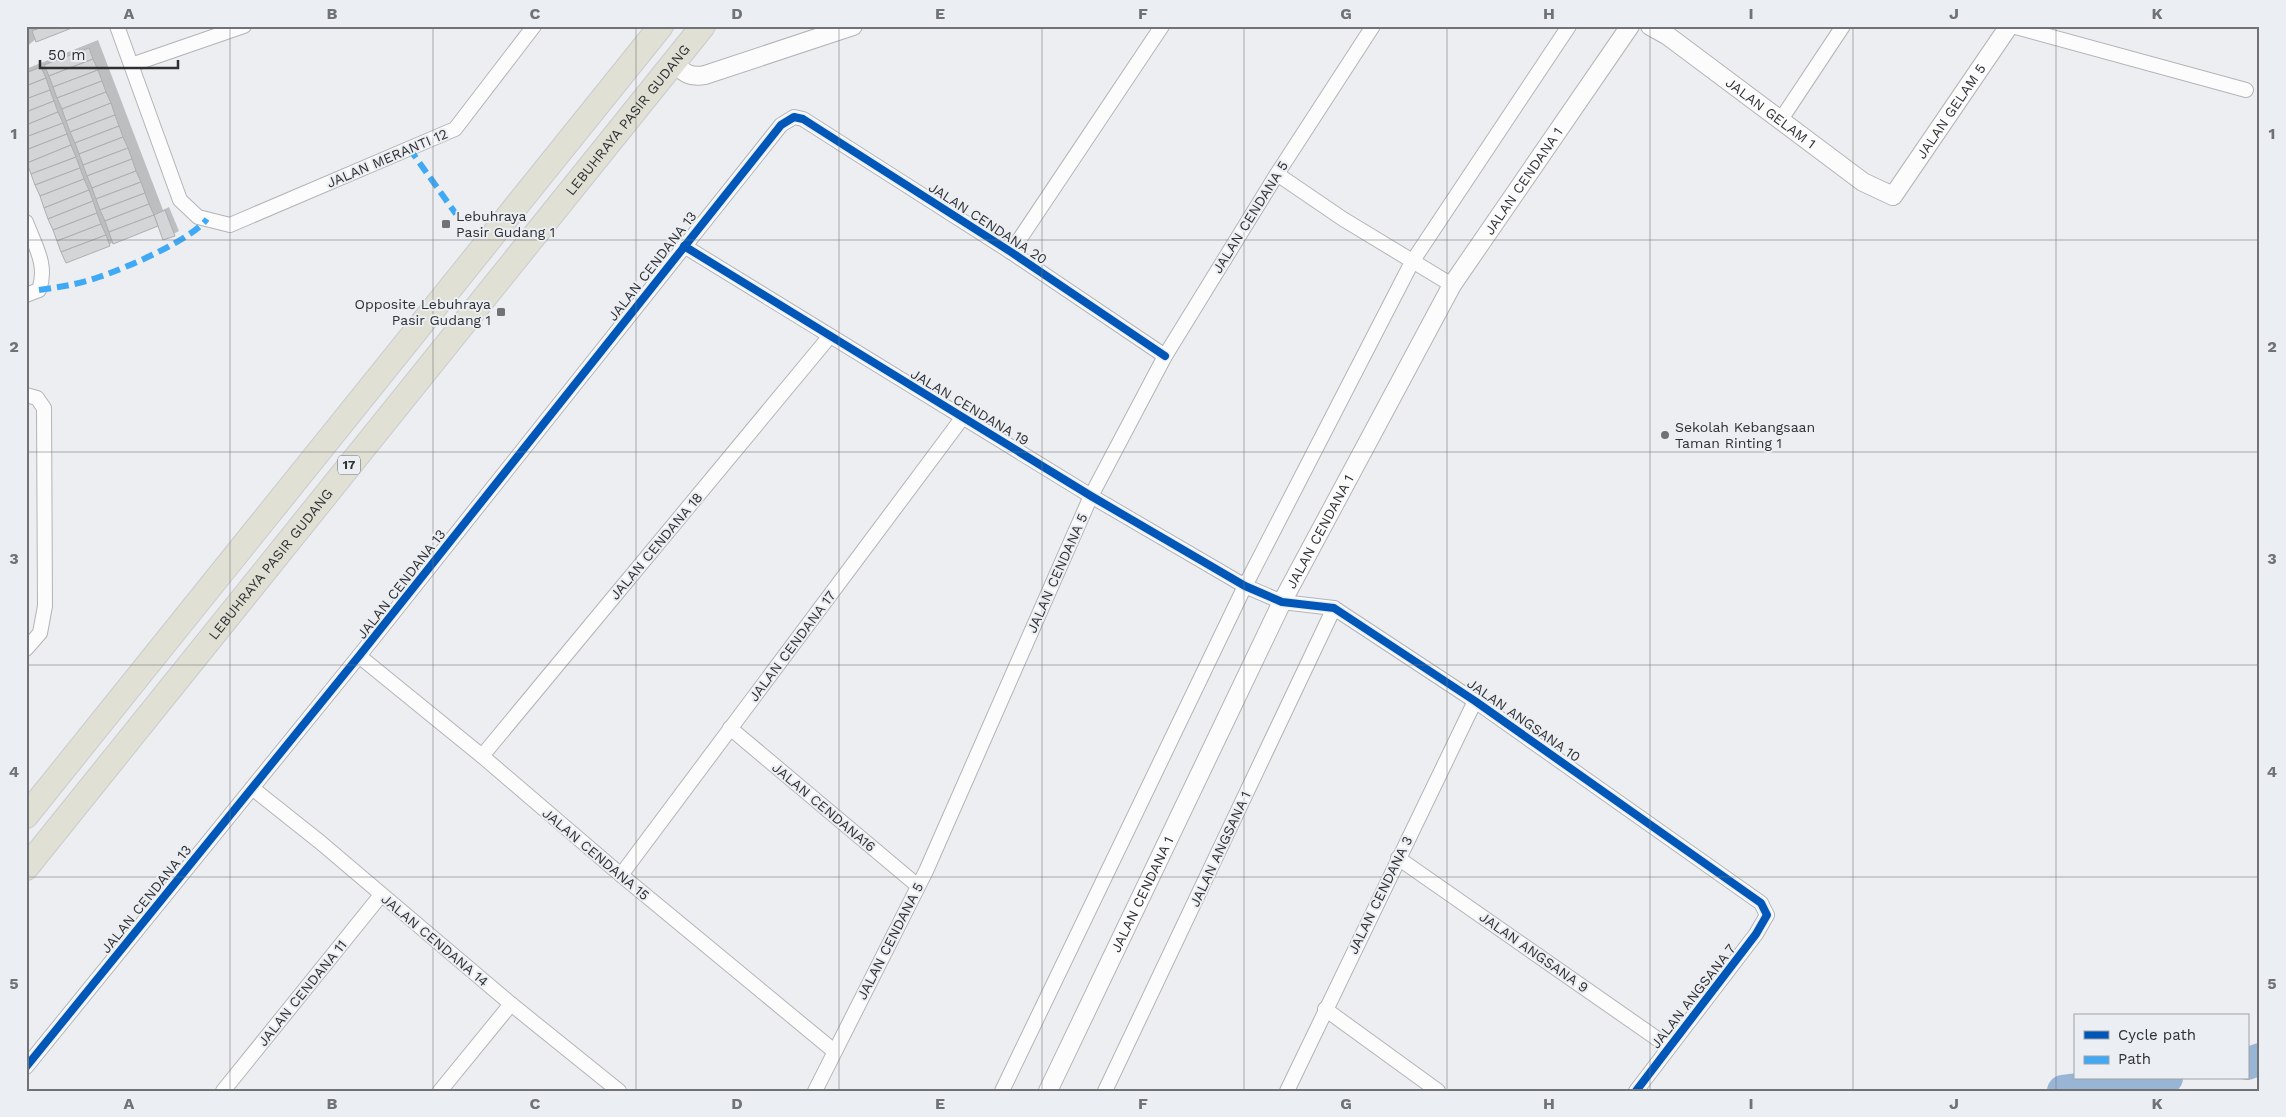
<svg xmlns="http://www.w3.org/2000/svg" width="2286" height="1117" viewBox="0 0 2286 1117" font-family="'Work Sans',sans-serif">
<rect width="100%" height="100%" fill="#eceef1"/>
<!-- shadow -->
<g fill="#0003">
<polygon points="26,26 73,26 36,39 26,47"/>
<polygon points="98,40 163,210 169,207 179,231 164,239 158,224 114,241 109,245 66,262 26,158 26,69"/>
<polygon points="26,236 30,246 26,253"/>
<polygon points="26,538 27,625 26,625"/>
</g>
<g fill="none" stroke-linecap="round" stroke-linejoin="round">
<!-- river -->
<g stroke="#99b5d5" stroke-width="32">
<polyline points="2247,1064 2260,1059"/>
<polyline points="2063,1091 2167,1078"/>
</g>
</g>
<!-- building -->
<g fill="#d3d5d7" stroke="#adaeb0">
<polygon points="45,26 77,26 36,42 32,31"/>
<polygon points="89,48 93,59 49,76 44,65"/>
<polygon points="93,59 98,70 53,87 49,76"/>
<polygon points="41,67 46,78 26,86 26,73"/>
<polygon points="98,70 102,81 57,98 53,87"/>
<polygon points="46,78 50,90 26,99 26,86"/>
<polygon points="102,81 106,92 62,109 57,98"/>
<polygon points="50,90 54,101 26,112 26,99"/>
<polygon points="106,92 111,103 66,121 62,109"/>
<polygon points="54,101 58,112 26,125 26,112"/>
<polygon points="111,103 115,115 70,132 66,121"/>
<polygon points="58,112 63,123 26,137 26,125"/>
<polygon points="115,115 119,126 75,143 70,132"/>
<polygon points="63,123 67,134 26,150 26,137"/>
<polygon points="119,126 123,137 79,154 75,143"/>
<polygon points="67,134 71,145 27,163 26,150"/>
<polygon points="123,137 128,148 83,165 79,154"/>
<polygon points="71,145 76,157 31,174 27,163"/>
<polygon points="128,148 132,159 87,176 83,165"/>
<polygon points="76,157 80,168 35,185 31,174"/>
<polygon points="132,159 136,171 92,188 87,176"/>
<polygon points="80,168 84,179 40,196 35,185"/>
<polygon points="136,171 141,182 96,199 92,188"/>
<polygon points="84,179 89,190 44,208 40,196"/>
<polygon points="141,182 145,193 100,210 96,199"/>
<polygon points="89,190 93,201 48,219 44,208"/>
<polygon points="145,193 149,204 105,221 100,210"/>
<polygon points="93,201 97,213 53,230 48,219"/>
<polygon points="149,204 154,215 109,232 105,221"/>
<polygon points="165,210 175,236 163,240 154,215"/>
<polygon points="97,213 101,224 57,241 53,230"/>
<polygon points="154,215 158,226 113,244 109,232"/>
<polygon points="101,224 106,235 61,252 57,241"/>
<polygon points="106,235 110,246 66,263 61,252"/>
</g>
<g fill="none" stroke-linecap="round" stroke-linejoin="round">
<defs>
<g id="minor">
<polyline points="117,26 180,200 198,217 230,225 455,129 534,26"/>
<polyline points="2012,26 2246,90"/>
<polyline points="131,65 244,26"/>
<polyline points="1780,121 1843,26"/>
<polyline points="1277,174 1343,219 1452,285"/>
<path d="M26 222C35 246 48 265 39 290L26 295"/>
<polyline points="684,246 1091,496 1245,586 1282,602 1334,608 1475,701 1761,903 1767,915 1756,934 1636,1091"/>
<polyline points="1011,252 1162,26"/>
<polyline points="26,395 37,398 44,408 45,606 40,633 26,649"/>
<polyline points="359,656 482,756 621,875 834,1051"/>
<polyline points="730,728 918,886"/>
<polyline points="482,756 830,336"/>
<polyline points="252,788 320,842 511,1004 619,1091"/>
<polyline points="1398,858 1669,1047"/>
<polyline points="621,875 963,417"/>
<polyline points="1325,1009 1438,1091"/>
<polyline points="26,1067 359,656 781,125 794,117 803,119 1011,252 1165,356"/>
<polyline points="223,1091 381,895"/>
<polyline points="440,1091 511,1004"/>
<polyline points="815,1091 926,871 1091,496 1165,356 1277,174 1373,26"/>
<polyline points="1002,1091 1245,586 1412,262 1569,26"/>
<polyline points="1105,1091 1334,608"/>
<polyline points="1287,1091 1475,701"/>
</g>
<g id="tertiary">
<path id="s1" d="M1650 26 1668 36 1863 182 1893 196 2009 26"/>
<path d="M674 63C684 73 690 78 705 75L853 26"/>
<path id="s2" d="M1048 1091 1282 602 1452 285 1630 26"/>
</g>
<g id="trunk">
<polyline points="26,816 661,26"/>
<path id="s3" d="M26 868 703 26"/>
</g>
</defs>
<!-- minor casing -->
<use href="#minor" stroke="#b3b4b6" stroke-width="16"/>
<!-- tertiary casing -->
<use href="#tertiary" stroke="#b3b4b6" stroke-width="20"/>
<!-- trunk casing -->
<use href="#trunk" stroke="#cacbcd" stroke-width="26"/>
<!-- minor -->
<use href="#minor" stroke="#fcfcfd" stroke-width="14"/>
<!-- tertiary -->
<use href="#tertiary" stroke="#fcfcfd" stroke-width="18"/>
<!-- trunk -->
<use href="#trunk" stroke="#e0e0d4" stroke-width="24"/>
<!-- quiet -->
<g stroke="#3fa9f5" stroke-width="6" stroke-dasharray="12 6" stroke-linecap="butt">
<polyline points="409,148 456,214"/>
<path d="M39 290C60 287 80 284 99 277 126 268 191 240 207 219"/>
</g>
<defs>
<g id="cycleway">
<polyline points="684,246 1091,496 1245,586 1282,602 1334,608 1475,701 1761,903 1767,915 1756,934 1636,1091"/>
<polyline points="26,1067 359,656 781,125 794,117 803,119 1011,252 1165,356"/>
</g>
</defs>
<!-- cycleway casing -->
<use href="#cycleway" stroke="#ebeef2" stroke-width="11"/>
<!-- cycleway -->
<use href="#cycleway" stroke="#0057b8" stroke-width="8"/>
</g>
<!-- grid -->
<path fill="none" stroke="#717275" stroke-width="1" stroke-opacity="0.55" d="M230 26V1091M433 26V1091M636 26V1091M839 26V1091M1042 26V1091M1244 26V1091M1447 26V1091M1650 26V1091M1853 26V1091M2056 26V1091M26 240H2260M26 452H2260M26 665H2260M26 877H2260"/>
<!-- markers -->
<g fill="#717275" stroke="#ebeef2" stroke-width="2">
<rect x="441" y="219" width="10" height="10" rx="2.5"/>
<rect x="496" y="307" width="10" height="10" rx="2.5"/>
<circle cx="1665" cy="435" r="5"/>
</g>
<g text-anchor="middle" stroke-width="4" stroke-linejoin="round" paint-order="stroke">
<!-- shield labels -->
<rect fill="#ebeef2" stroke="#67696c" stroke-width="1" x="338" y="455.5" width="22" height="19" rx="4"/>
<g font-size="12" font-weight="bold" fill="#2f3032">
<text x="349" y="469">17</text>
</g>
<!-- street labels -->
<g font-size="14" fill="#2f3032" stroke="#ebeef2">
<text dy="5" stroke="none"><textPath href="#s1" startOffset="400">JALAN GELAM 5</textPath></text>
<text dy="5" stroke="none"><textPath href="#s1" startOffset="149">JALAN GELAM 1</textPath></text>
<text dy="5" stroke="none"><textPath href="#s3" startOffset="960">LEBUHRAYA PASIR GUDANG</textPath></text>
<text transform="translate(387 158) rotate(-23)" y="5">JALAN MERANTI 12</text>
<text dy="5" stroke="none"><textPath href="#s2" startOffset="1028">JALAN CENDANA 1</textPath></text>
<text transform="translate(1250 217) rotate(-58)" y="5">JALAN CENDANA 5</text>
<text transform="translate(988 223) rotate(33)" y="5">JALAN CENDANA 20</text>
<text transform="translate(652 266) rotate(-52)" y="5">JALAN CENDANA 13</text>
<text transform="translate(970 407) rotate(31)" y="5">JALAN CENDANA 19</text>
<text dy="5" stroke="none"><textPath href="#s2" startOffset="622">JALAN CENDANA 1</textPath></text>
<text transform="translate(656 546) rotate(-50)" y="5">JALAN CENDANA 18</text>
<text dy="5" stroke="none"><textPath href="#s3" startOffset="390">LEBUHRAYA PASIR GUDANG</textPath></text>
<text transform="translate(1057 573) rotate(-66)" y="5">JALAN CENDANA 5</text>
<text transform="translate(401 584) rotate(-52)" y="5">JALAN CENDANA 13</text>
<text transform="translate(792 646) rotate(-53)" y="5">JALAN CENDANA 17</text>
<text transform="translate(1524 720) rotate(35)" y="5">JALAN ANGSANA 10</text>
<text transform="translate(824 807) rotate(40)" y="5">JALAN CENDANA16</text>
<text transform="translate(1220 849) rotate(-65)" y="5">JALAN ANGSANA 1</text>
<text transform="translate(596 854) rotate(40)" y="5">JALAN CENDANA 15</text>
<text dy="5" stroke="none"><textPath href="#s2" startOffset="218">JALAN CENDANA 1</textPath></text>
<text transform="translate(1380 895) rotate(-64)" y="5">JALAN CENDANA 3</text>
<text transform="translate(146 899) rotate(-51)" y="5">JALAN CENDANA 13</text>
<text transform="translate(435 940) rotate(40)" y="5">JALAN CENDANA 14</text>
<text transform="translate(890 941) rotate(-63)" y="5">JALAN CENDANA 5</text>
<text transform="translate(1534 952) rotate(35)" y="5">JALAN ANGSANA 9</text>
<text transform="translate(302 993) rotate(-51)" y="5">JALAN CENDANA 11</text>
<text transform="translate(1693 996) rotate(-52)" y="5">JALAN ANGSANA 7</text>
</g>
<!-- poi labels -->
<g font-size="14" fill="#2f3032" stroke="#ebeef2" text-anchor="start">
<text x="456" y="221">Lebuhraya<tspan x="456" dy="16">Pasir Gudang 1</tspan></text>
<text x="491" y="309" text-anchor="end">Opposite Lebuhraya<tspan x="491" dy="16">Pasir Gudang 1</tspan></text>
<text x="1675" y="432">Sekolah Kebangsaan<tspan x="1675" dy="16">Taman Rinting 1</tspan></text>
</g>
</g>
<!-- border -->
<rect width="2286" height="1117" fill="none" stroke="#ebeef2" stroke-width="55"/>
<!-- legend -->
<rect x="2074" y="1014" width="175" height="65" fill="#ebeef2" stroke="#a0a2a5"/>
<rect x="2084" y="1031" width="25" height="8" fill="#0057b8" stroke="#a0a2a5"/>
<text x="2118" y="1040" font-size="15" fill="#2f3032">Cycle path</text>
<rect x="2084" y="1056" width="25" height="8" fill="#3fa9f5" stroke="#a0a2a5"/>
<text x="2118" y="1064" font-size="15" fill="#2f3032">Path</text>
<!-- scale -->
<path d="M40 60v8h138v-8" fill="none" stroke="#2f3032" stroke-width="2.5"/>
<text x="48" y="60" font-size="15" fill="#2f3032" stroke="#ebeef2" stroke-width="4" paint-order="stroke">50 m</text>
<rect x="28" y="28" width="2230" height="1062" fill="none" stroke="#717275" stroke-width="2"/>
<g font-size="16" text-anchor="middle" font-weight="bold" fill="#717275">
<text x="129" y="19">A</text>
<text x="332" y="19">B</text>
<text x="535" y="19">C</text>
<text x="737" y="19">D</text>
<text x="940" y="19">E</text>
<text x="1143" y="19">F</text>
<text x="1346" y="19">G</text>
<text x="1549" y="19">H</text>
<text x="1751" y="19">I</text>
<text x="1954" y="19">J</text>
<text x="2157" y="19">K</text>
<text x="14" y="139">1</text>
<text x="2272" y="139">1</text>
<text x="14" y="352">2</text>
<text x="2272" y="352">2</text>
<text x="14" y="564">3</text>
<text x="2272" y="564">3</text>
<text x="14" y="777">4</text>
<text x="2272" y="777">4</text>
<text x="14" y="989">5</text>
<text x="2272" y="989">5</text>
<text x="129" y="1109">A</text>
<text x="332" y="1109">B</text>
<text x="535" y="1109">C</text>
<text x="737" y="1109">D</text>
<text x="940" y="1109">E</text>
<text x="1143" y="1109">F</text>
<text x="1346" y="1109">G</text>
<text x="1549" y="1109">H</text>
<text x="1751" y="1109">I</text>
<text x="1954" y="1109">J</text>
<text x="2157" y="1109">K</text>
</g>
</svg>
